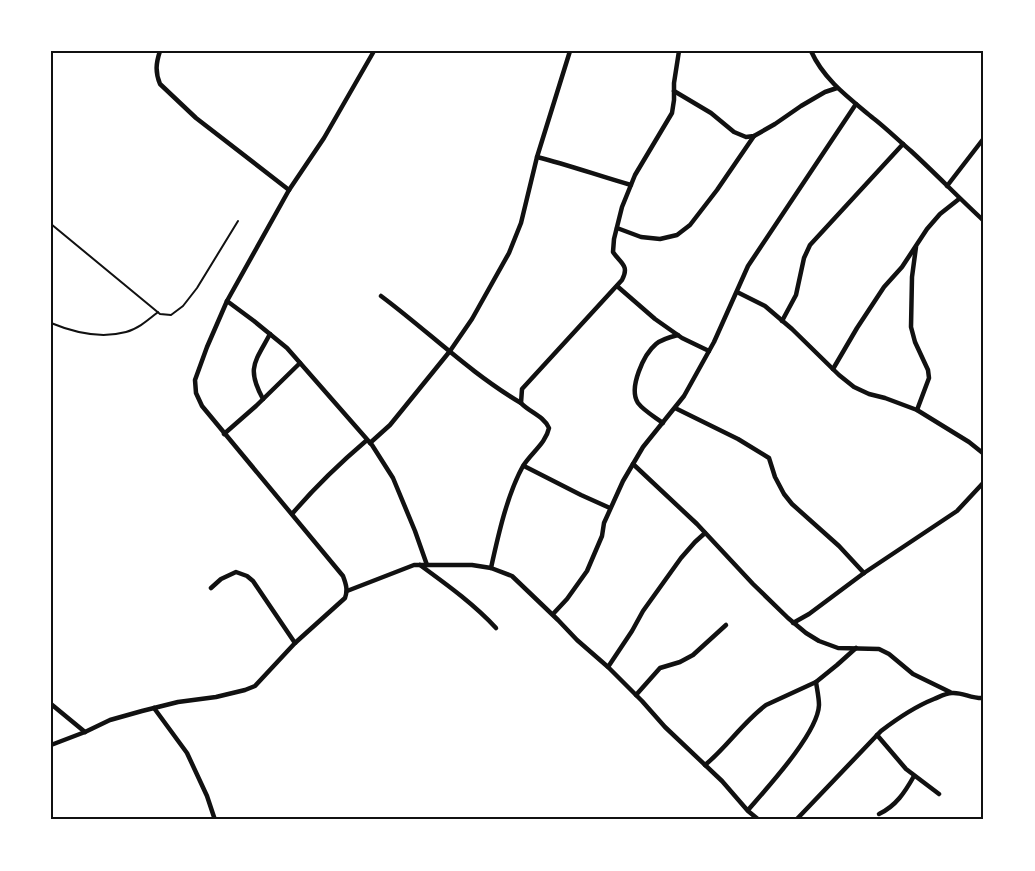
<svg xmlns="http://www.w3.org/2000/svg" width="1035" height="871" viewBox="0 0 1035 871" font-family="Karla,sans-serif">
<rect width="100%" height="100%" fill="#fff"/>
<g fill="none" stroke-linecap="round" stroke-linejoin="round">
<!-- service -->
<g stroke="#111" stroke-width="2">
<polyline points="51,224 160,314 171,315 183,306 197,288 238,221"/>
<path d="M51 323C75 333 100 339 126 332 138 329 148 320 158 312"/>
</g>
<!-- minor -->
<g stroke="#111" stroke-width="4.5">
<path d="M160 51C156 63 155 72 160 84L196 118 289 190"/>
<path d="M811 51C824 80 849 98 873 118 886 128 898 140 911 151 936 174 959 198 984 221"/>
<polyline points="674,91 711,113 734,132 746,137 754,136 775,124 801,106 825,92 837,88"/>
<path d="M537 157C569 165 599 176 631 185"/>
<polyline points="947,186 984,138"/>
<polyline points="617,228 641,237 660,239 677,235 690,225 717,190 754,136"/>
<polyline points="916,247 912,277 911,327 915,342 928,370 929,378 917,410"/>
<polyline points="617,286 655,319 682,338 709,351"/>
<polyline points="737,292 765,306 792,329 839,375 854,387 869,394 885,398 917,410 969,442 984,454"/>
<path d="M381 296C428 331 470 373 521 403"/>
<polyline points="227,301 254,321 287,348 372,445 393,478 415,531 427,565"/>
<polyline points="782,321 796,295 804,258 810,245 903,144"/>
<polyline points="833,369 857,328 884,287 902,267 927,229 940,214 959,199"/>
<path d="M263 399C246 368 255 362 270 334"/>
<polyline points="675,408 738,439 769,458 775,477 784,494 792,504 839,546 864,573"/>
<path d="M663 423C655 417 644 411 638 403 628 388 644 354 656 344 662 339 670 337 678 335"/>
<polyline points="224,434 256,406 300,363"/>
<polyline points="370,443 390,425 450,351 472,319 509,253 521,223 537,157 570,51"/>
<polyline points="633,464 697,524 753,584 788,618 806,633 819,641 838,648 879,649 889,654 913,674 950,692"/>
<polyline points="524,466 581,495 610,508"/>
<path d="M292 514C315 487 340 463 367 440"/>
<path d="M420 565C446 584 474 604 496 628"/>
<path d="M491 568C498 536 507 495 523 466 531 453 546 443 549 428 544 416 529 412 521 403L522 389 622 280C630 265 620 263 613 252L614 239 622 207 635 175 672 113 674 100V83L679 51"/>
<polyline points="211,588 221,579 236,572 247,576 253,581 295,643"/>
<polyline points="347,591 414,565 472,565 491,568 512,576 558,620 577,640 608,667 642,701 665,727 722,781 748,811 759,820"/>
<polyline points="553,614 567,599 587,571 602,536 604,523 623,481 643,447 684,396 714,342 748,266 856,104"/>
<polyline points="793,623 809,614 864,573 957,511 984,482"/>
<polyline points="608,667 632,631 643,611 681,558 695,542 705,533"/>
<polyline points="636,695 660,668 680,662 693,655 726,625"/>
<polyline points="51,704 85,732"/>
<polyline points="154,708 187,753 207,796 215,820"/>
<polyline points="877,735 906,769 939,794"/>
<path d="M51 745 85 732 110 720 142 711 178 702 216 697 245 690 255 686 295 643 345 598C348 590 346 584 343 576L202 406 196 393 195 380 207 347 227 301 289 190 324 138 374 51"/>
<path d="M705 765C727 747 743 722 766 705L816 682 837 665 856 648"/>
<path d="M748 810C767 788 818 733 819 705 819 698 817 689 816 682"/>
<path d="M879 814C896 806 905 792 914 776"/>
<path d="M796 820 881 731C898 718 914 707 934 699 939 697 946 693 952 693 963 692 971 699 984 698"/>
</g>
</g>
<!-- border -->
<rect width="1035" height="871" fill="none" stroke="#ffffff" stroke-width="105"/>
<rect x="52" y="52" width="930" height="766" fill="none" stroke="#111" stroke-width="2"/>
</svg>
